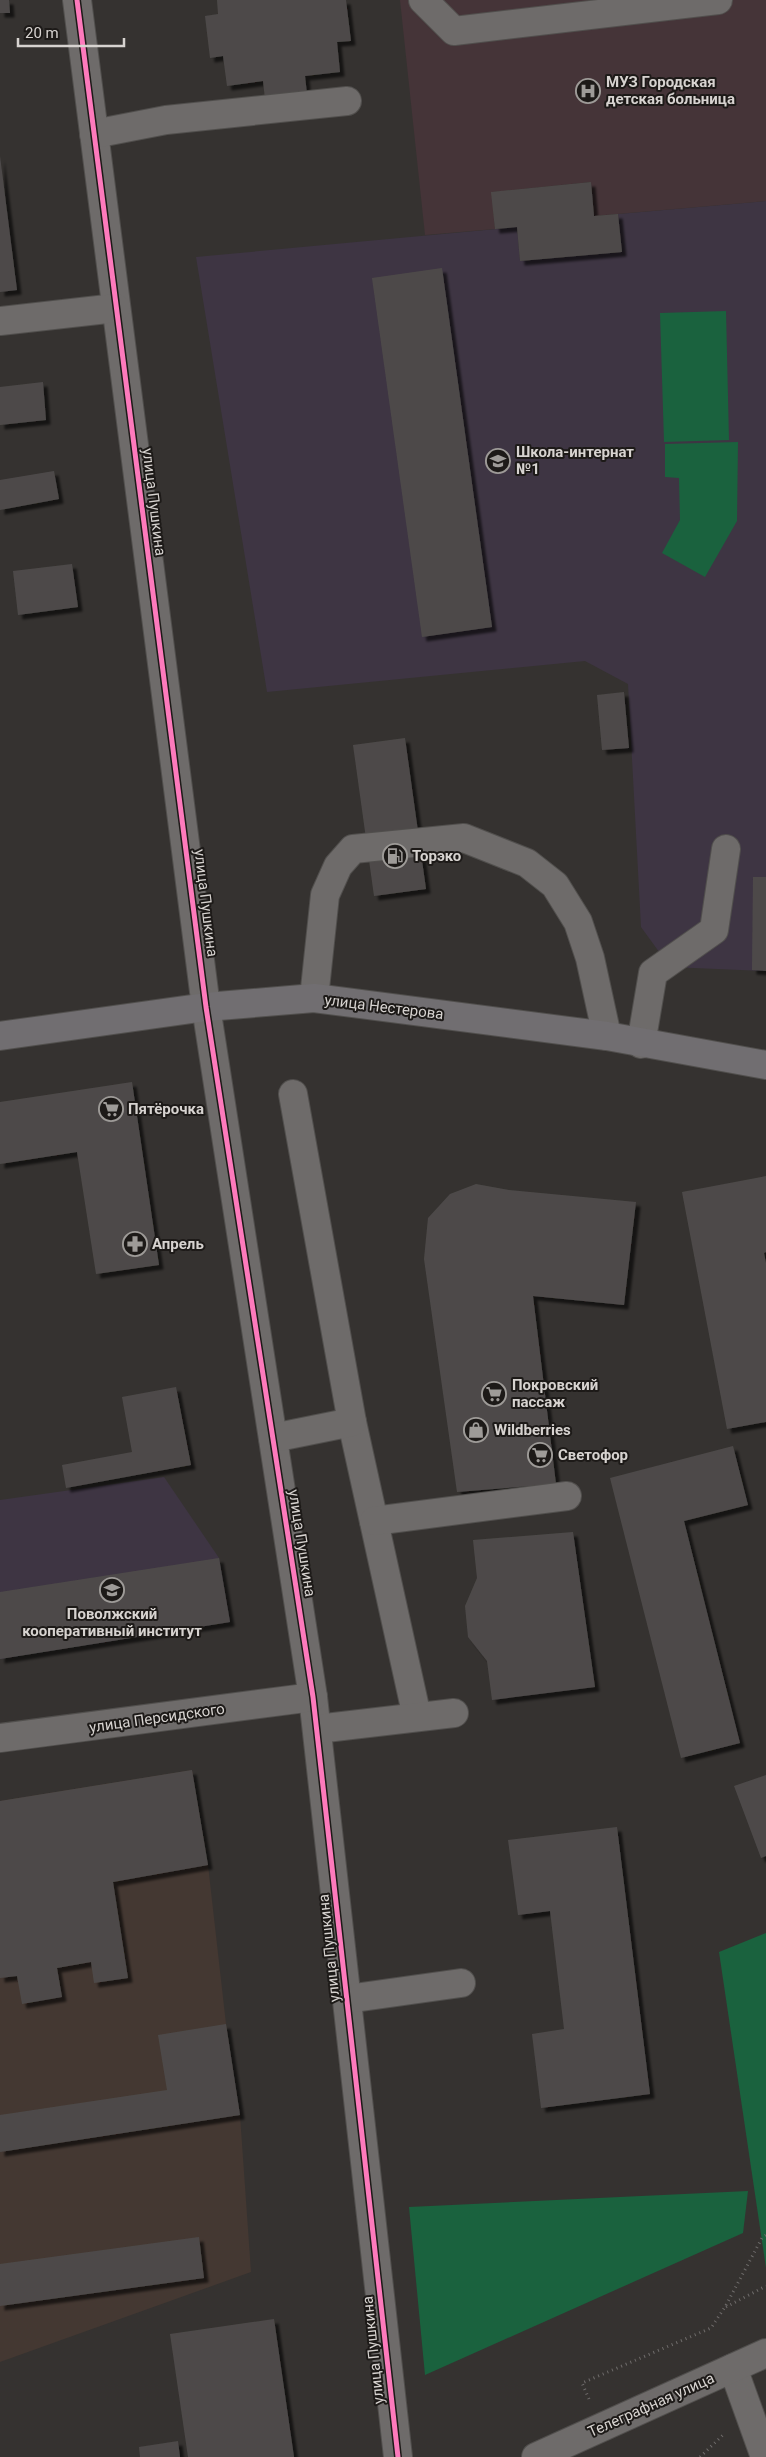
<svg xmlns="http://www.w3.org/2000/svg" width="766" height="2457" viewBox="0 0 766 2457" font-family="Roboto,sans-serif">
<defs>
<filter id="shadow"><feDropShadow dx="4.5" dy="4.5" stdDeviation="1" flood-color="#0009"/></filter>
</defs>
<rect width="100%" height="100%" fill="#353230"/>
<!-- built -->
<polygon fill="#443832" points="192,1770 208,1865 226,2024 240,2115 251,2272 0,2362 0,1801"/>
<!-- education -->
<g fill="#3e3543">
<polygon points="766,201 766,971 670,967 641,927 628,684 585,661 267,692 196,257 517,227 520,261 622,252 618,214"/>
<polygon points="164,1477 219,1558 230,1622 0,1659 0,1500"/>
</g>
<!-- medical -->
<polygon fill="#453438" points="400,0 766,0 766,201 594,216 591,182 492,192 495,229 425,235"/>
<!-- green -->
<g fill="#1a623e">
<polygon points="726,311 729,440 664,442 660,313"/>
<polygon points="738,442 737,521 705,577 662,553 680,520 679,478 665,477 665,444"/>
<polygon points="766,1933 766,2268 719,1952"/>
<polygon points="748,2191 743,2233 425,2375 409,2207"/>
</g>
<!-- building -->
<g fill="#4d4a49" filter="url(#shadow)">
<polygon points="0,0 9,0 10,13 0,13"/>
<polygon points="217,0 346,0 351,41 337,42 340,72 305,76 307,94 265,99 263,81 227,86 223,56 210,58 205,16 218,14"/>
<polygon points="0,156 17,290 0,292"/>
<polygon points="591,182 594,216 618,214 622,252 520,261 517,227 495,229 491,192"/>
<polygon points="442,268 492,627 422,637 372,278"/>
<polygon points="43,382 46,420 0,425 0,387"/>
<polygon points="54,471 59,499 0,510 0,480"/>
<polygon points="72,564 78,607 18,615 13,571"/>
<polygon points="624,692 629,748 602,750 597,695"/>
<polygon points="405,738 426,889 374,896 353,745"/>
<polygon points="753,877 766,877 766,971 752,970"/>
<polygon points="132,1082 159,1265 96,1274 77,1152 0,1164 0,1102"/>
<polygon points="766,1176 766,1252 764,1253 766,1263 766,1422 727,1429 682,1192"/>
<polygon points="476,1184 509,1190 636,1202 624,1305 533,1296 556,1484 457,1492 424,1259 428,1218 450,1194"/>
<polygon points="176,1387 191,1465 66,1488 62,1465 132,1452 122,1397"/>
<polygon points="733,1446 748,1505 684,1521 740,1743 681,1758 610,1478"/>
<polygon points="573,1532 595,1687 492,1700 487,1661 468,1637 465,1606 477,1578 473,1540"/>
<polygon points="219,1558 230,1622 0,1659 0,1592"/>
<polygon points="192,1770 208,1865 113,1882 128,1978 94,1983 91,1962 57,1968 62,1997 22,2004 17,1976 0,1978 0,1801"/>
<polygon points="766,1775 766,1856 761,1858 734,1786"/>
<polygon points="617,1827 650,2094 541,2108 532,2034 564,2029 550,1911 518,1915 508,1840"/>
<polygon points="226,2024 240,2115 0,2152 0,2115 167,2090 158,2035"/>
<polygon points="199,2237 204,2278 0,2306 0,2264"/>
<polygon points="274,2319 294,2457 188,2457 170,2334"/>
<polygon points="178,2441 180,2457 140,2457 139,2447"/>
</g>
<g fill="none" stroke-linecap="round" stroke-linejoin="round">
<defs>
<g id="minor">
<polyline points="77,0 206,1007 313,1697 398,2457"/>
<polyline points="423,0 454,31 718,0"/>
<polyline points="94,134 166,120 347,101"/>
<polyline points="0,321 116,308"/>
<polyline points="314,998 325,895 338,866 353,849 464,838 527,863 555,885 578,922 590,958 607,1036"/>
<polyline points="641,1044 653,973 714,930 726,849"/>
<polyline points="352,1422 417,1717"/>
<polyline points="273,1438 352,1422 293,1094"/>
<polyline points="374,1521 567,1496"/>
<polyline points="317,1729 454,1713"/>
<polyline points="0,1738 313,1697"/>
<polyline points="347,1999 461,1983"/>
<polyline points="733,2368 765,2457"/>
<polyline points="536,2457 766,2353"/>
</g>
<polyline id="major" points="0,1036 206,1007 314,998 607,1036 766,1065"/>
</defs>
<!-- minor casing -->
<use href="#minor" stroke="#514f4d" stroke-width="30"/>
<!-- major casing -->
<use href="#major" stroke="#514f4d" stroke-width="30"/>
<!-- path -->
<g stroke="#6f6c6b" stroke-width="3" stroke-dasharray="1 4" stroke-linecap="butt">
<polyline points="726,2307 766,2286"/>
<polyline points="589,2399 582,2383 711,2328 725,2307 762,2238 766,2235"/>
<polyline points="700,2457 723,2435"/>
</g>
<!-- minor -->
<use href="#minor" stroke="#6e6b6a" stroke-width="28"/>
<!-- major -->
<use href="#major" stroke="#716e71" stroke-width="28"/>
<defs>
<polyline id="cycleway" points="77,0 206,1007 313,1697 398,2457"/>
</defs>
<!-- cycleway casing -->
<use href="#cycleway" stroke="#1d1a18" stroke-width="8"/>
<!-- cycleway -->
<use href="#cycleway" stroke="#fd7abc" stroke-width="5"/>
</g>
<!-- icons -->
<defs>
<symbol id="hospital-ring" viewBox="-11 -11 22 22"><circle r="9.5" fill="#1d1a18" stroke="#9e9b98" stroke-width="1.5"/><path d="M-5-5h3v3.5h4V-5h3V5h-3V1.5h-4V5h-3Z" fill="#9e9b98"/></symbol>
<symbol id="school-ring" viewBox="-11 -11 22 22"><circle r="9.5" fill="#1d1a18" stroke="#9e9b98" stroke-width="1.5"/><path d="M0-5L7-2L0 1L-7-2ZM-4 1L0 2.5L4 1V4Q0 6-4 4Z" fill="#9e9b98"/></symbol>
<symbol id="fuel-ring" viewBox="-11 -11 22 22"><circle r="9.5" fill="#1d1a18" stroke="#9e9b98" stroke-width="1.5"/><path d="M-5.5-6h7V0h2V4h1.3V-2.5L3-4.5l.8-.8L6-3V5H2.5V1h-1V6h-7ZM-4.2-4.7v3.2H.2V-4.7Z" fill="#9e9b98"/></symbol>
<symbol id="supermarket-ring" viewBox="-11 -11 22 22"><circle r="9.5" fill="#1d1a18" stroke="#9e9b98" stroke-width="1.5"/><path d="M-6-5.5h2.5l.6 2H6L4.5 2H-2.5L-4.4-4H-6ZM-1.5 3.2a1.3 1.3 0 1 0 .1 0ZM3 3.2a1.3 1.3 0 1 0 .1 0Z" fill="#9e9b98"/></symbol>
<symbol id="pharmacy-ring" viewBox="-11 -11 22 22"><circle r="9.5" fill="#1d1a18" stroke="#9e9b98" stroke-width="1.5"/><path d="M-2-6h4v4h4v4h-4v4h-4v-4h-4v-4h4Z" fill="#9e9b98"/></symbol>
<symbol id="shop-ring" viewBox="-11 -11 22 22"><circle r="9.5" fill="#1d1a18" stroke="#9e9b98" stroke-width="1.5"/><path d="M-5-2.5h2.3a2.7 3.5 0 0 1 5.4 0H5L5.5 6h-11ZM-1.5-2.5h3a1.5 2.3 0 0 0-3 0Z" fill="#9e9b98"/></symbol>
<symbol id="university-ring" viewBox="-11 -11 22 22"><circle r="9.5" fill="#1d1a18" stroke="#9e9b98" stroke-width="1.5"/><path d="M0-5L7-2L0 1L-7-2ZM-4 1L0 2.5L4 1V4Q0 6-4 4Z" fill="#9e9b98"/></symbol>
</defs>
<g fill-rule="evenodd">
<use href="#hospital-ring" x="574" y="77" width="28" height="28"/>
<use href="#school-ring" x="484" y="447" width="28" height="28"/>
<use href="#fuel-ring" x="381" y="842" width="28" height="28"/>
<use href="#supermarket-ring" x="97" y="1095" width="28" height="28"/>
<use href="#pharmacy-ring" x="121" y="1230" width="28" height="28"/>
<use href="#supermarket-ring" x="480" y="1380" width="28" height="28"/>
<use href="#shop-ring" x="462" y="1416" width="28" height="28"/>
<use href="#supermarket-ring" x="526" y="1441" width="28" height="28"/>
<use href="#university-ring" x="98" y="1576" width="28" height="28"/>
</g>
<g text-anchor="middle" stroke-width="4" stroke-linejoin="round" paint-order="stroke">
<!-- poi labels -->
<g font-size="15" font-weight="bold" fill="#d7d3d0" stroke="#1d1a18" text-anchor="start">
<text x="606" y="87">МУЗ Городская<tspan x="606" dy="17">детская больница</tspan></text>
<text x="516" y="457">Школа-интернат<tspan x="516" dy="17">№1</tspan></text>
<text x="412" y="861">Торэко</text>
<text x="128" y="1114">Пятёрочка</text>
<text x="152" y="1249">Апрель</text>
<text x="512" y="1390">Покровский<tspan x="512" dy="17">пассаж</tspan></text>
<text x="494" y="1435">Wildberries</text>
<text x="558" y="1460">Светофор</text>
<text x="112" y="1619" text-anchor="middle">Поволжский<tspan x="112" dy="17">кооперативный институт</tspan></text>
</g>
<!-- street labels -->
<g font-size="15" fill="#d7d3d0" stroke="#1d1a18">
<text transform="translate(154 502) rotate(83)" y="5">улица Пушкина</text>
<text transform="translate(206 903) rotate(83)" y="5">улица Пушкина</text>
<text transform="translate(384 1007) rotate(7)" y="5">улица Нестерова</text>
<text transform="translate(302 1543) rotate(81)" y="5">улица Пушкина</text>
<text transform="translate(157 1718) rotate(-8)" y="5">улица Персидского</text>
<text transform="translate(329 1948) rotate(-96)" y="5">улица Пушкина</text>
<text transform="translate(373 2350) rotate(-96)" y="5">улица Пушкина</text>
<text transform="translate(651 2405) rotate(-24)" y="5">Телеграфная улица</text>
</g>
</g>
<!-- scale -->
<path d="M18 38v8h106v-8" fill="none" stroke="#d7d3d0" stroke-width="2.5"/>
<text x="25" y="38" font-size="15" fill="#d7d3d0" stroke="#1d1a18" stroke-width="4" paint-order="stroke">20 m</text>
</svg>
